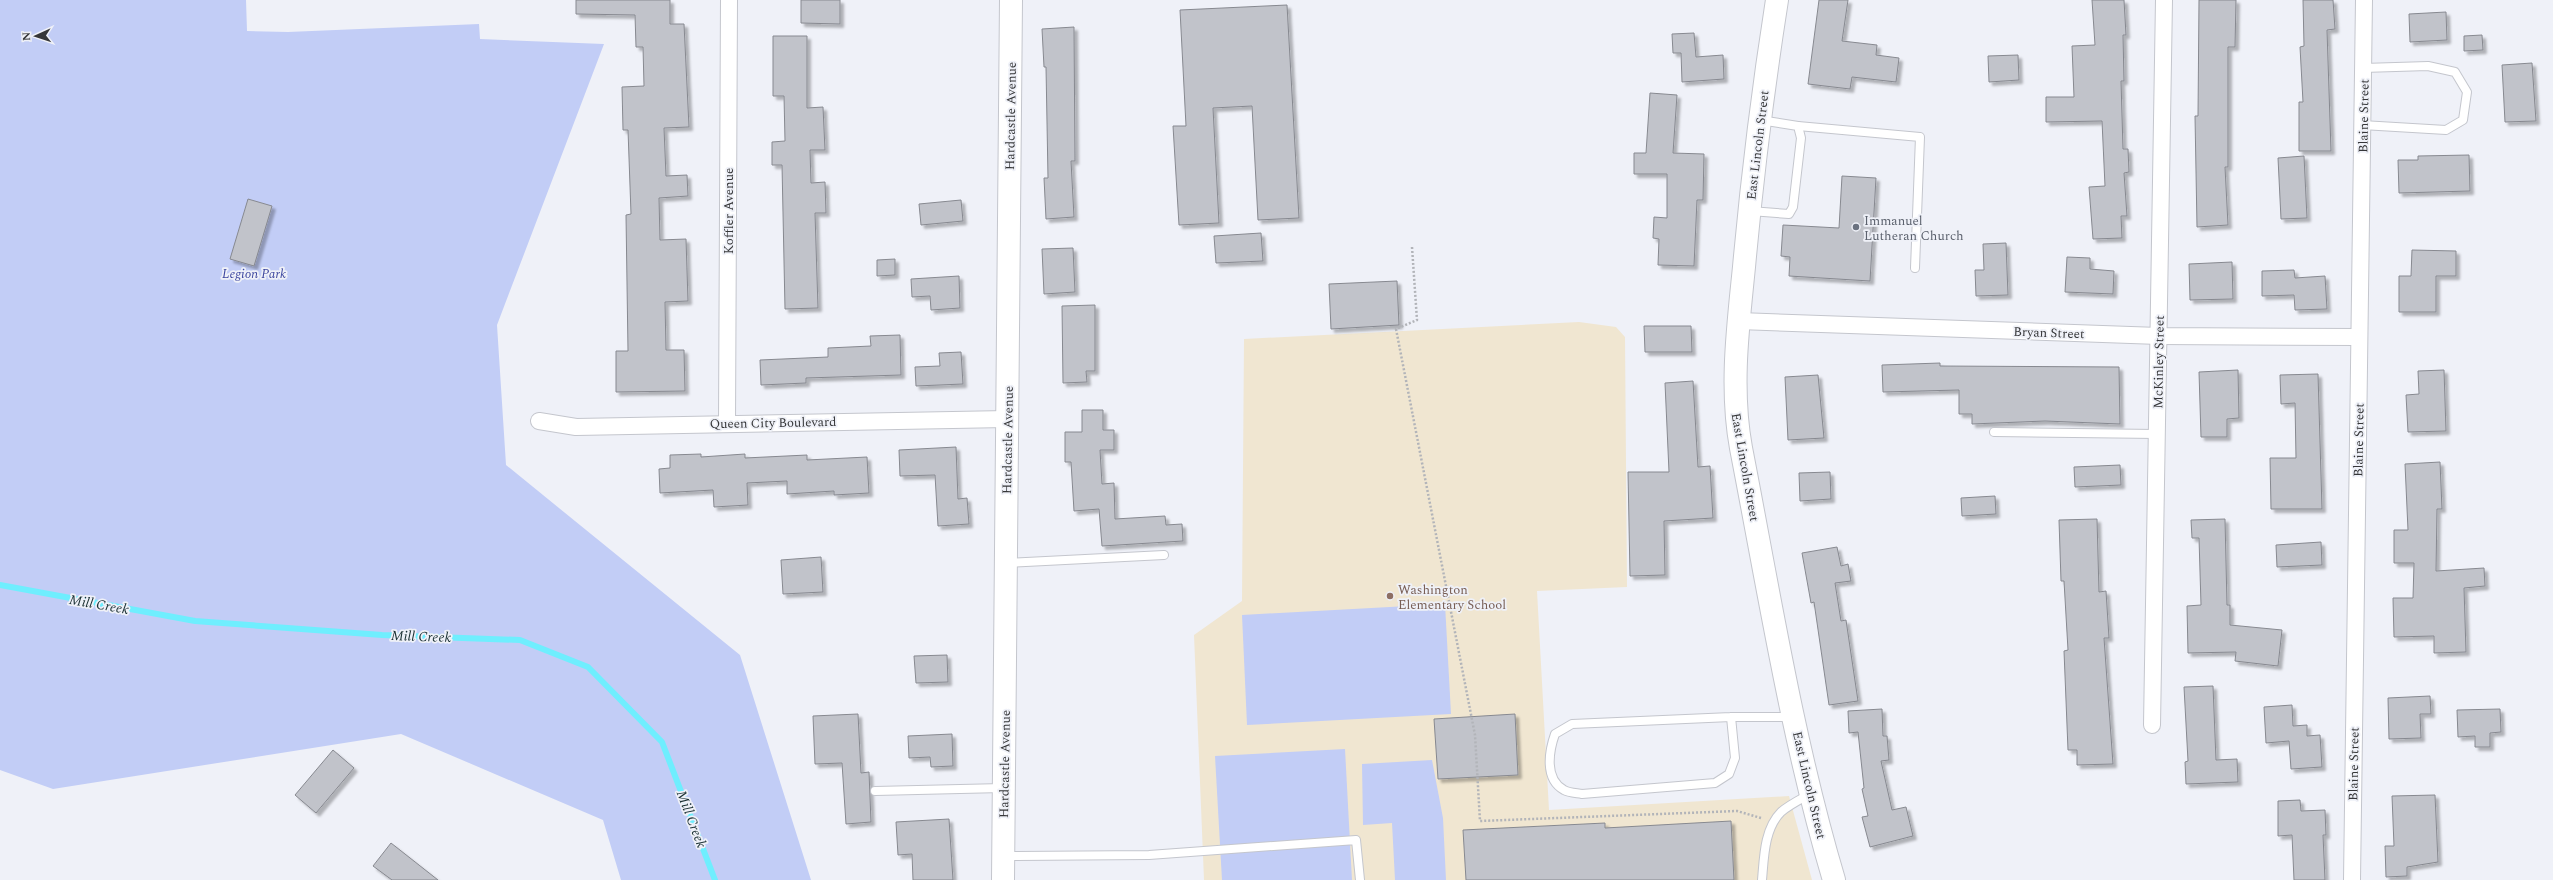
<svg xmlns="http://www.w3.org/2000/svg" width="2553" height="880" viewBox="0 0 2553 880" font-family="Spectral,serif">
<defs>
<filter id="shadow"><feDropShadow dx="3.5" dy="3.5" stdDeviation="1" flood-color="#0004"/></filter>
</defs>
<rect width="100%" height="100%" fill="#eff1f8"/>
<!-- education -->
<polygon fill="#f0e6d1" points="1579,322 1616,327 1625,337 1627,587 1537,591 1549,810 1789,796 1812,880 1204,880 1194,635 1242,601 1244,339"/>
<!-- green -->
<g fill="#c2cdf6">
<polygon points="0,0 246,0 247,31 288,32 479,24 480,39 604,44 497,325 506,465 740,655 811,880 621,880 603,820 401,734 53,789 0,770"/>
<polygon points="1445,604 1451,714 1247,725 1242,615"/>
<polygon points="1345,749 1352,880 1222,880 1215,756"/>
<polygon points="1432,760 1443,818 1446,880 1395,880 1392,823 1363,825 1362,764"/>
</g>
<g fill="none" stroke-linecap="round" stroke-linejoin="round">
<!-- stream -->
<polyline stroke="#6feefe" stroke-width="6" points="0,585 195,621 382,635 520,640 588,667 662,742 715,880"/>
</g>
<!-- building -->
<g fill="#c1c3ca" stroke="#878990" filter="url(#shadow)">
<polygon points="576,0 670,0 670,24 684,24 689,127 664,128 666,176 687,175 688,196 659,198 660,240 686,239 688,301 665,302 666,350 684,350 685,391 616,392 616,351 628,351 626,215 631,214 628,130 623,130 622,87 644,86 643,47 636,47 635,15 576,14"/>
<polygon points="801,0 840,0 840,24 801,23"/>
<polygon points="1819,0 1848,0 1842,41 1877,45 1876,55 1899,58 1896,82 1852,77 1850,89 1808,84"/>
<polygon points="2092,0 2124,0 2126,35 2123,35 2124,81 2121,81 2123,149 2128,149 2129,172 2124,173 2127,216 2121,216 2122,238 2093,239 2089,187 2105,186 2102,121 2046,122 2046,97 2074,97 2072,46 2095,45"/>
<polygon points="2199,0 2236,0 2235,47 2228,47 2228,167 2225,167 2228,225 2197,227 2195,116 2198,116"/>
<polygon points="2303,0 2333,0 2335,29 2327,30 2331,151 2299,151 2299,102 2303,102 2300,47 2304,46"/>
<polygon points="1287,5 1299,218 1258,220 1252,106 1213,108 1219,223 1179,225 1173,126 1186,126 1180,10"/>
<polygon points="2446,12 2447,40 2410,42 2409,14"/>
<polygon points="1074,27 1075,161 1071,161 1074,217 1046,219 1044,178 1048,178 1046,67 1044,67 1042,29"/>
<polygon points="1694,33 1696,57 1723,55 1724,79 1682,82 1681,53 1673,53 1672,34"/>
<polygon points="2482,35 2483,50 2464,51 2464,36"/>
<polygon points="773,36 807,36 807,108 823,107 825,150 810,150 811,183 825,182 826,213 815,213 818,308 785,309 782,165 772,165 772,142 785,141 784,96 773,96"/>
<polygon points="2018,55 2019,80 1989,82 1988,56"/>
<polygon points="2532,63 2536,121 2505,122 2502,65"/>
<polygon points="1650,93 1677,95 1673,153 1704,154 1703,200 1697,200 1694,266 1658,265 1659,239 1653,238 1654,217 1667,218 1667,174 1634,174 1634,153 1646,153"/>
<polygon points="2469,155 2470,191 2399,193 2398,160 2418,160 2418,156"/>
<polygon points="2304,156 2307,218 2281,219 2278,158"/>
<polygon points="1842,176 1876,178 1870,281 1789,276 1790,257 1781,256 1783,225 1839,228"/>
<polygon points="248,199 272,206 254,266 230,259"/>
<polygon points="961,200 963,221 921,225 919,204"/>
<polygon points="1261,233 1263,261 1216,263 1214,236"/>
<polygon points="2006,243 2008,295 1976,296 1975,270 1984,270 1983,244"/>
<polygon points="1073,248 1075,292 1044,294 1042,249"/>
<polygon points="2412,250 2456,251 2456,276 2436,276 2436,312 2399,312 2399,276 2411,276"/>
<polygon points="2067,257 2090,258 2090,269 2114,271 2113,294 2065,292"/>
<polygon points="895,259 895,275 877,276 877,260"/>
<polygon points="2232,262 2233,299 2190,300 2189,264"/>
<polygon points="2294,270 2295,278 2325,276 2327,309 2295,310 2294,295 2262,296 2262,271"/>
<polygon points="959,276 960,308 931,310 930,296 912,297 911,279"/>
<polygon points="1397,281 1399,325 1331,329 1329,284"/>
<polygon points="1095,305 1095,371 1086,371 1087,382 1063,383 1062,306"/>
<polygon points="1644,326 1691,326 1692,352 1645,352"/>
<polygon points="900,335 901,375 806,378 806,383 761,385 760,360 828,357 828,348 871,346 870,336"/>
<polygon points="961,352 963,384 916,386 915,367 940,366 939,353"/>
<polygon points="1940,363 1940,366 2119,367 2120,424 2045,421 1972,424 1972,414 1959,414 1959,390 1883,392 1882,365"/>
<polygon points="2238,370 2239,418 2227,419 2227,437 2201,437 2199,372"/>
<polygon points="2444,370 2446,431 2408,432 2406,395 2419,394 2418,371"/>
<polygon points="2318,374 2322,509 2271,509 2270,458 2296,458 2295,403 2281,404 2280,375"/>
<polygon points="1818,375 1824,438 1788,440 1785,377"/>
<polygon points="1693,381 1698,467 1710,466 1713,518 1664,521 1665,575 1630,576 1628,472 1669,472 1665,383"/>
<polygon points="1082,410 1103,410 1103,430 1114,430 1114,450 1100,450 1102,484 1114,483 1115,519 1165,516 1166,525 1182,524 1183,541 1102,546 1099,509 1074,511 1071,462 1065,462 1065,432 1082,432"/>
<polygon points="956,447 958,499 967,498 969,524 938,526 935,475 900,476 899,450"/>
<polygon points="701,454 701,457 745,454 745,458 807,455 807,460 867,457 869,493 834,495 834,491 787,494 787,481 747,483 748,505 714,507 713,490 660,493 659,469 670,468 670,455"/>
<polygon points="2440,462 2442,509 2437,509 2436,571 2484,568 2485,586 2464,588 2466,652 2434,653 2434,636 2394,637 2393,598 2413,598 2414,563 2394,563 2394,530 2408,530 2405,464"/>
<polygon points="2120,465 2121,485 2075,487 2074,467"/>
<polygon points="1830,472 1831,499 1800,501 1799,473"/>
<polygon points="1995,496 1996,514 1962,516 1961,498"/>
<polygon points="2097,519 2099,592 2106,591 2109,638 2104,638 2113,764 2077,765 2077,750 2068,750 2064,651 2068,650 2064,581 2061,581 2059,520"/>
<polygon points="2225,519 2227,605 2230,605 2230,625 2282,630 2278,666 2235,661 2236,652 2188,653 2187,606 2201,605 2199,538 2192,538 2191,520"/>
<polygon points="2321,542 2322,565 2277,567 2276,545"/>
<polygon points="1837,547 1841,566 1848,564 1851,581 1835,583 1841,621 1846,620 1858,701 1829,705 1814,602 1811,603 1802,553"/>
<polygon points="821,557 823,592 783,594 781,560"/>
<polygon points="947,655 948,682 916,683 914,656"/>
<polygon points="2213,686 2216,760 2237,759 2238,782 2186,784 2185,762 2188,761 2184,687"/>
<polygon points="2430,696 2431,714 2420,714 2421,738 2389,739 2388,698"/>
<polygon points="2292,705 2293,726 2307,725 2307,736 2320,735 2322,767 2291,769 2289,741 2266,743 2264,707"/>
<polygon points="1882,709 1883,736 1887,736 1889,760 1881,761 1892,810 1906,807 1913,836 1870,847 1862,817 1868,816 1862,789 1864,788 1858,732 1849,733 1848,711"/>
<polygon points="2500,709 2501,732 2490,733 2490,747 2475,747 2475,736 2458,737 2457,710"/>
<polygon points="858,714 861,773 869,772 871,822 846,824 842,763 815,764 813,716"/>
<polygon points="1515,714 1518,775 1438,779 1434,719"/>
<polygon points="952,734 953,766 931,767 930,757 909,758 908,736"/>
<polygon points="333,750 354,768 316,813 295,795"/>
<polygon points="2435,795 2438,862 2407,867 2407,876 2386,877 2385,846 2394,846 2392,796"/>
<polygon points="2300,800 2301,811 2325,810 2326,835 2323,835 2325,880 2294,880 2292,835 2278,836 2278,801"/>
<polygon points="949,819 953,880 913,880 912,854 898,855 896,822"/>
<polygon points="1731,821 1734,880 1466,880 1463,830 1605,823 1605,828"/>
<polygon points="391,843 438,880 392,880 373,866"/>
</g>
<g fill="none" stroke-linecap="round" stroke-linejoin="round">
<defs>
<g id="lane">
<polyline points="2362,125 2446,130 2463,120 2467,92 2455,72 2428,66 2363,68"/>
<polyline points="1798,126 1920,137 1915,268"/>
<polyline points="1750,211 1789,214 1793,207 1801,138 1798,126 1760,120"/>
<polyline points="1994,432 2157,434"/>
<polyline points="1006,563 1164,555"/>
<path d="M1731 717 1735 758 1729 774 1715 783 1582 794C1577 793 1569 793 1564 790 1544 779 1549 751 1555 734L1572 724 1731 717H1792"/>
<polyline points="875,791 1003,788"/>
<polyline points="1004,856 1149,855 1356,840 1360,880"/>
<path d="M1762 880C1764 858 1764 829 1781 812 1789 805 1801 799 1810 794"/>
</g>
<g id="street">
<polyline points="1739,321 2159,336 2359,337"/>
<polyline points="539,421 576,427 1007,419"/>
<polyline points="727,422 729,0"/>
<polyline points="2152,725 2164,0"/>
<polyline points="2352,880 2364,0"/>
</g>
<g id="secondary">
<path d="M1777 0C1763 89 1752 178 1744 267 1738 327 1730 388 1741 448 1769 592 1792 739 1834 880"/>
<polyline points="1003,880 1011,0"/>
</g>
</defs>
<!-- lane casing -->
<use href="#lane" stroke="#c4c6cd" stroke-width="10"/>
<!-- street casing -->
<use href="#street" stroke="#c4c6cd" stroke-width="18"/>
<!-- secondary casing -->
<use href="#secondary" stroke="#c4c6cd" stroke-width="24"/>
<!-- path -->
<polyline stroke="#b2b4b9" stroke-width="2.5" stroke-dasharray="2 2" stroke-linecap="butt" points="1412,247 1417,320 1396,329 1475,735 1480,821 1737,811 1761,818"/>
<!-- lane -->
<use href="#lane" stroke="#fff" stroke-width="8"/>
<!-- street -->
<use href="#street" stroke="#fff" stroke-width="16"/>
<!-- secondary -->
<use href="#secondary" stroke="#fff" stroke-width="22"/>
</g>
<!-- markers -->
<circle fill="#6b7280" stroke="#eff1f8" stroke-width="1.5" cx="1856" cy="227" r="4"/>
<circle fill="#8d6e63" stroke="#eff1f8" stroke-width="1.5" cx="1390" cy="596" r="4"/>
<g text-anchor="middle" stroke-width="3.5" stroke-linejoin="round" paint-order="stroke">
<!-- street labels -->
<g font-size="13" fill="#363739" stroke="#eff1f8">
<text transform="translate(1010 116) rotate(-89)" y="5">Hardcastle Avenue</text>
<text transform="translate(2363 116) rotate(-89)" y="5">Blaine Street</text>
<text transform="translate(1757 145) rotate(-83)" y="5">East Lincoln Street</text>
<text transform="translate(728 211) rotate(-90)" y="5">Koffler Avenue</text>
<text transform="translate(2049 332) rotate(2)" y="5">Bryan Street</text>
<text transform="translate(2158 362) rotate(-89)" y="5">McKinley Street</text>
<text transform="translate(773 422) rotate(-1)" y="5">Queen City Boulevard</text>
<text transform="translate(1007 440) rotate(-89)" y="5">Hardcastle Avenue</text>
<text transform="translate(2358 440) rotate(-89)" y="5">Blaine Street</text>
<text transform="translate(1746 467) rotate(80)" y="5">East Lincoln Street</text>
<text transform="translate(1004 764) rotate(-89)" y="5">Hardcastle Avenue</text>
<text transform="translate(2353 764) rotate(-89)" y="5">Blaine Street</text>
<text transform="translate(1810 785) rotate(77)" y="5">East Lincoln Street</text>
</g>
<!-- worship labels -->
<g font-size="13" fill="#5b616d" stroke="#eff1f8" text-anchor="start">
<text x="1864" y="225">Immanuel<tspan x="1864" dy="15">Lutheran Church</tspan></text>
</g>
<!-- park labels -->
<g font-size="13" font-style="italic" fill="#3c469f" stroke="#eff1f8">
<text x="254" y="278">Legion Park</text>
</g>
<!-- education labels -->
<g font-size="13" fill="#785e54" stroke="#eff1f8" text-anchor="start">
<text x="1398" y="594">Washington<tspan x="1398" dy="15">Elementary School</tspan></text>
</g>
<!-- water labels -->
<g font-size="14" font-style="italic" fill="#1a3033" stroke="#eff1f8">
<text transform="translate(99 604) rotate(10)" y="5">Mill Creek</text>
<text transform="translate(421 636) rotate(2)" y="5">Mill Creek</text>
<text transform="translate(692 819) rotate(69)" y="5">Mill Creek</text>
</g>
</g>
<!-- north arrow -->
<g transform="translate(36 36) rotate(267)" stroke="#eff1f8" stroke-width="3" paint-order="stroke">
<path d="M0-3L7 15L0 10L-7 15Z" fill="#363739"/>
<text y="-6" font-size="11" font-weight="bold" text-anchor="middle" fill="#363739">N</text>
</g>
</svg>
